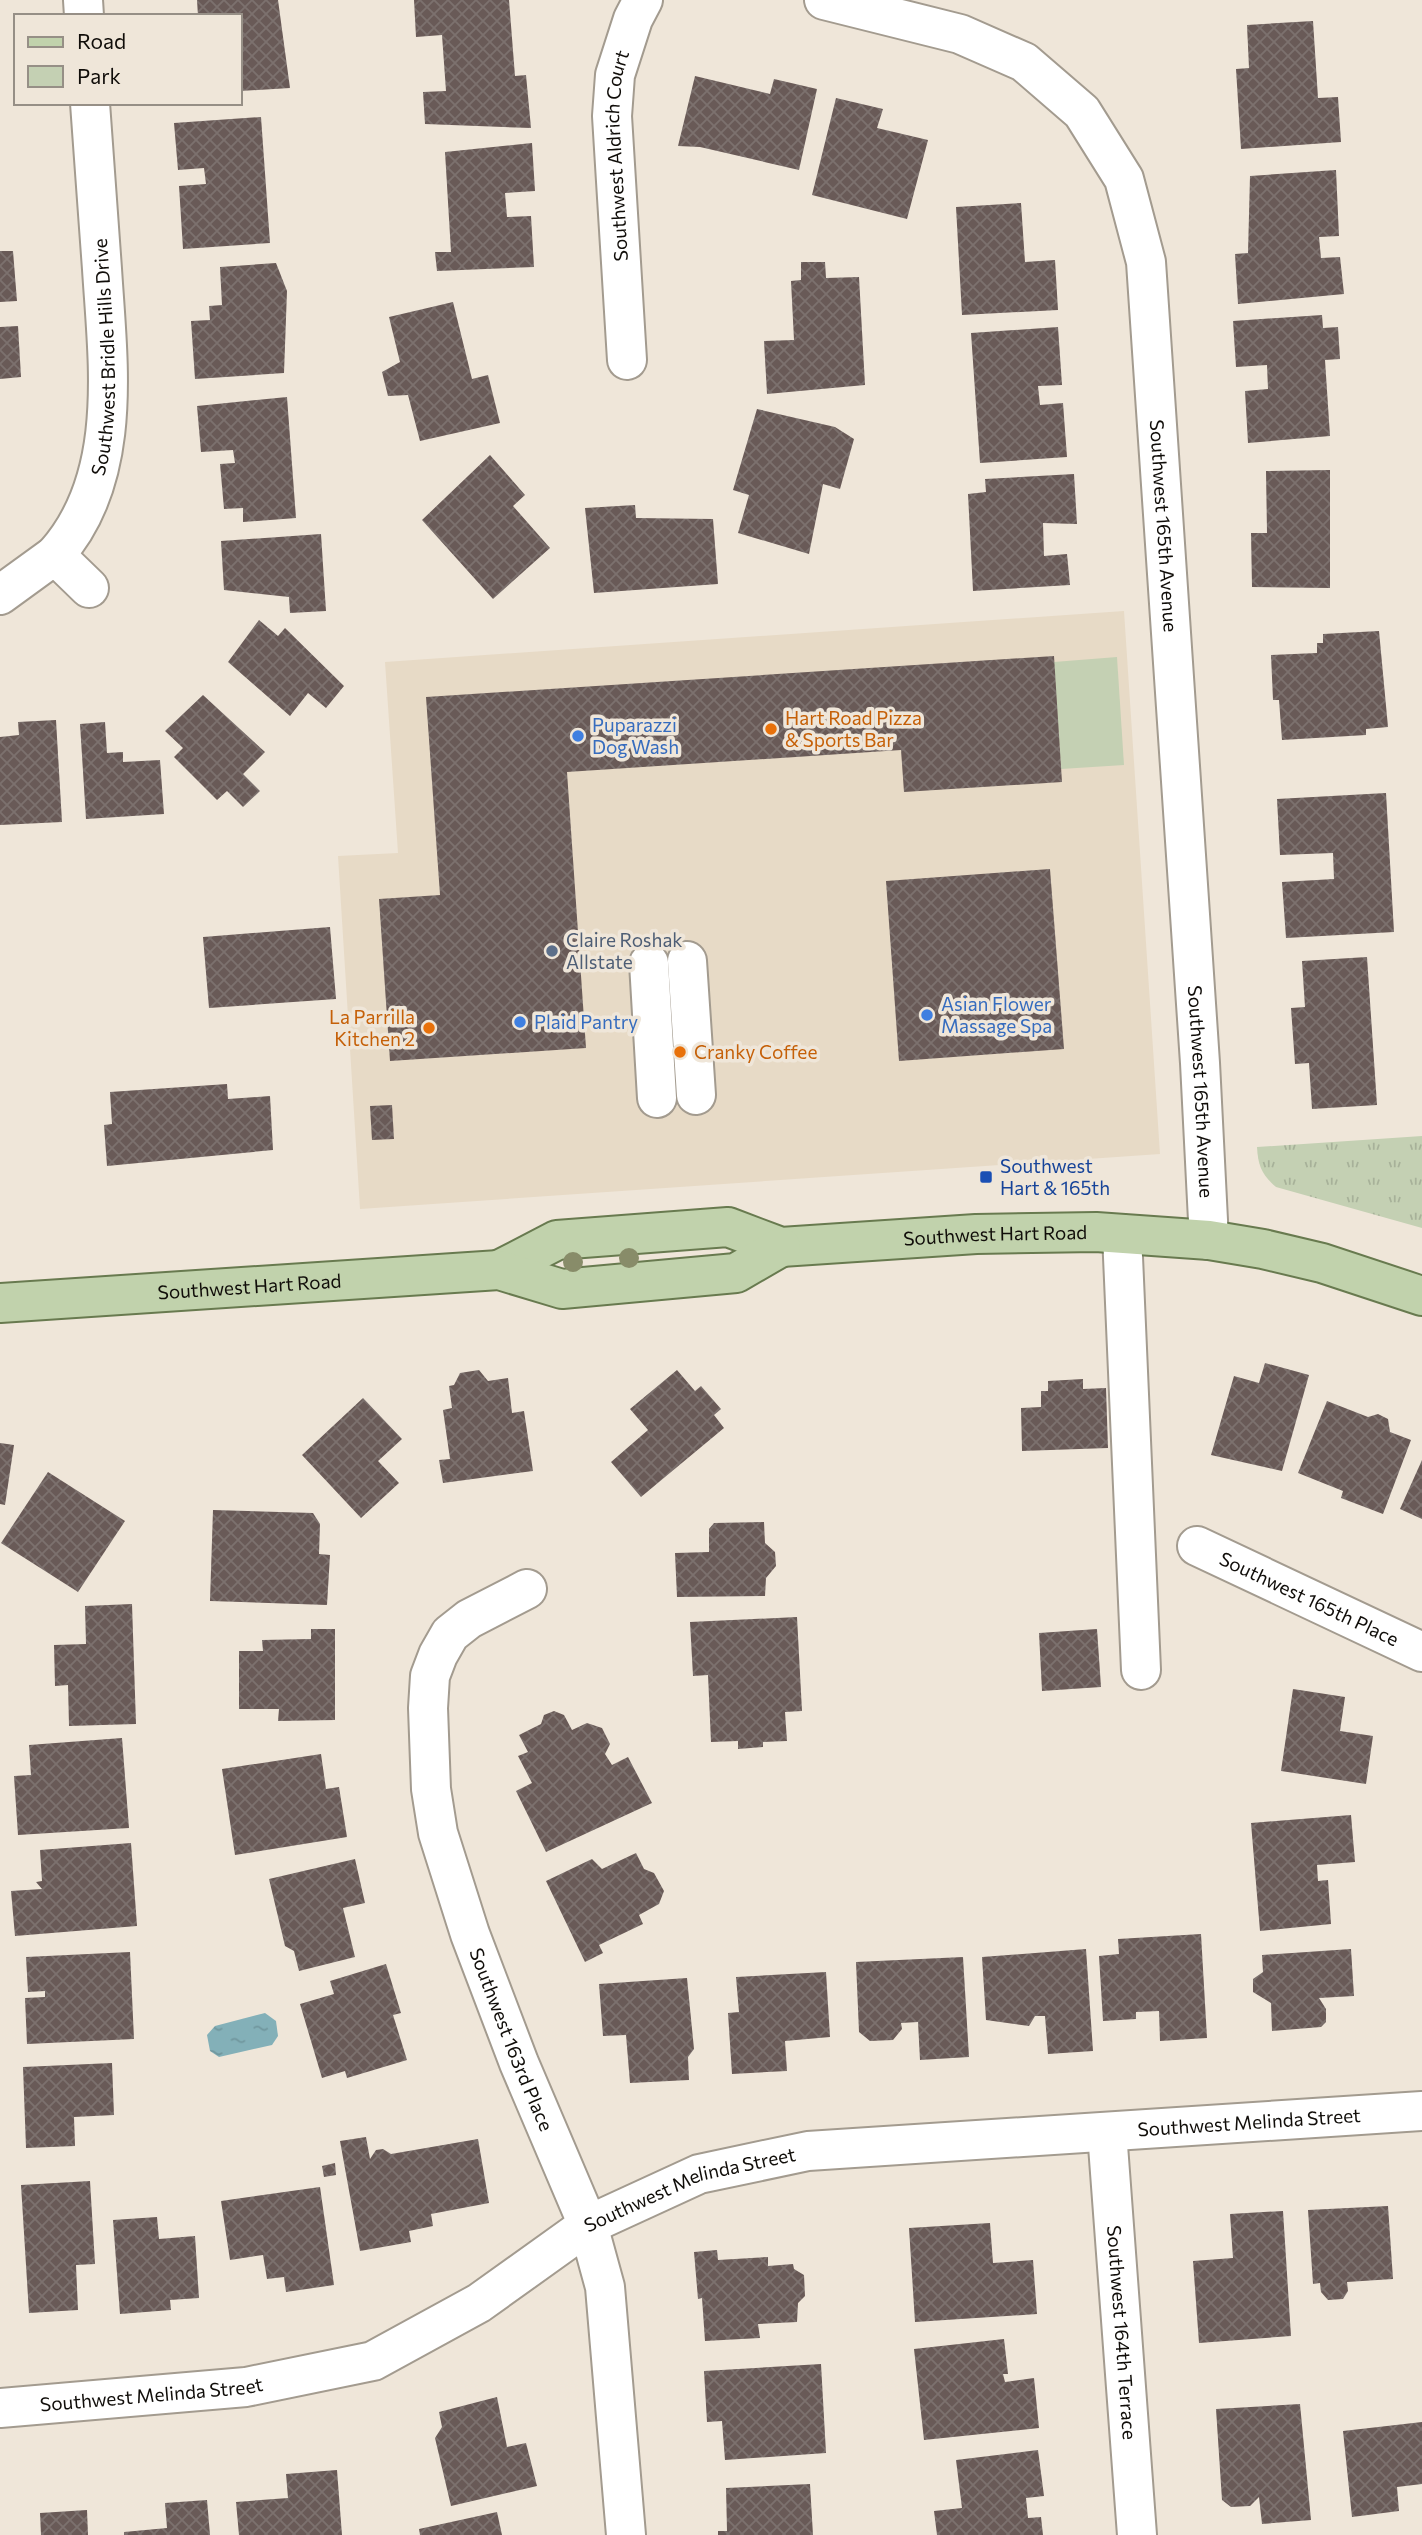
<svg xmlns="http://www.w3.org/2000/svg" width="1422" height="2535" viewBox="0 0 1422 2535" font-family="Commissioner,sans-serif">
<defs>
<pattern id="grass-tufts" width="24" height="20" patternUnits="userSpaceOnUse" patternTransform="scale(1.75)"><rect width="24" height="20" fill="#c4d0b3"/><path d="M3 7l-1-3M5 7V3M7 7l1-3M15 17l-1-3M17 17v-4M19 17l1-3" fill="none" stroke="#a7b199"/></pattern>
<pattern id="water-ripples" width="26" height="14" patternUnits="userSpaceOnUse" patternTransform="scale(1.75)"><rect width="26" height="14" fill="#83b0b8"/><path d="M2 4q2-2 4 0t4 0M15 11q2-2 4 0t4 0" fill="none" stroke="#70969d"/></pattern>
<pattern id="building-cross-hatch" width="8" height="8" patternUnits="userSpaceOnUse" patternTransform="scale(1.75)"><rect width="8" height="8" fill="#695a57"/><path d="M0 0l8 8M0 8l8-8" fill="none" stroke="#7c716e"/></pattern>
</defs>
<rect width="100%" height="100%" fill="#efe6d9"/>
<!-- built -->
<polygon fill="#e7dac6" points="1124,611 1160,1154 360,1209 338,856 398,853 385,662"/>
<!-- grass -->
<path fill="url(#grass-tufts)" d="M1422 1136V1228L1276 1187C1262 1175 1258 1166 1257 1147Z"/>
<!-- park -->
<polygon fill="#c4d0b3" points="1117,657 1124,765 1061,769 1054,662"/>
<!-- water -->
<polygon fill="url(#water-ripples)" points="265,2013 276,2021 278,2036 272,2045 219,2057 210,2051 207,2035 215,2026"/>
<!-- building -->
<g fill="url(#building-cross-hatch)">
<polygon points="197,0 278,0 290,88 240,91 240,16 198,16"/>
<polygon points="414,0 509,0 515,76 526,75 531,128 425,124 423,92 446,91 442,35 416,37"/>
<polygon points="1313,21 1318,98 1338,97 1341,142 1241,149 1236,69 1249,68 1247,25"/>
<polygon points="695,76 770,94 774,79 817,89 799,170 700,147 678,146"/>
<polygon points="836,98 883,109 877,128 928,140 907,219 812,195"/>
<polygon points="261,117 270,243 183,249 179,186 206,184 204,168 178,170 174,123"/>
<polygon points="532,143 535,191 505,193 507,217 531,216 534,267 437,271 435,252 451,252 445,152"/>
<polygon points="1336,170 1339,236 1319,237 1321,258 1340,257 1344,294 1238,304 1235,254 1248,253 1250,176"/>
<polygon points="1021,203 1025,262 1055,260 1058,310 962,315 956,207"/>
<polygon points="0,251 13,251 17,301 0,302"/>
<polygon points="801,262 825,262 826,278 859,277 865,385 767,394 764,341 794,340 791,281 801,280"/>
<polygon points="276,263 287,291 284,373 195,379 191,321 210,320 209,306 222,305 220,267"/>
<polygon points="453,302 472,379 488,375 500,423 420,441 408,395 388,396 382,372 400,362 389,317"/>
<polygon points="1322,315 1323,328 1338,327 1340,359 1325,360 1330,436 1248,443 1245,391 1268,389 1267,365 1236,367 1233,321"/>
<polygon points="18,326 21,377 0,379 0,327"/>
<polygon points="1058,327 1062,385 1038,386 1040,405 1063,403 1067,457 980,463 971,333"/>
<polygon points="287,397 296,518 243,522 243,508 224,509 220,464 235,463 233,450 201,452 197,406"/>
<polygon points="757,409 835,427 854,439 840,489 823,484 809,554 738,533 749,495 733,490"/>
<polygon points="490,455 525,495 513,506 550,548 493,599 422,520"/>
<polygon points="1330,470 1330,588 1252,587 1251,533 1267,533 1266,471"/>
<polygon points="1074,474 1077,524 1043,523 1044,556 1067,554 1070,585 973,591 968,494 986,492 985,479"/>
<polygon points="635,505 636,518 713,519 718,584 594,593 585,508"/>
<polygon points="321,534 326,611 290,613 289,597 224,590 221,541"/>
<polygon points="259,620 278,636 285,628 344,686 326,708 308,693 290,716 228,662"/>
<polygon points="1379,631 1388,727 1366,729 1366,735 1282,740 1279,700 1273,700 1271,655 1317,653 1317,643 1323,643 1323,634"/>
<polygon points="1054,656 1062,782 904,792 901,750 567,772 586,1048 390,1061 379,899 440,895 426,697"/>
<polygon points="203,695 265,752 243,774 260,791 243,807 227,791 217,800 174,757 183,748 165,731"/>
<polygon points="56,720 62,822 0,825 0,737 19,735 18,722"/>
<polygon points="105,722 107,753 123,752 123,762 160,760 164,814 86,819 80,724"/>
<polygon points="1386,793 1394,932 1286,938 1282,882 1334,879 1333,853 1280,855 1277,799"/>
<polygon points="1050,869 1064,1049 899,1061 886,881"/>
<polygon points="330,927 336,999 209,1008 203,937"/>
<polygon points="1367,957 1377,1105 1312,1109 1309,1063 1295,1064 1291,1008 1305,1007 1302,961"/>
<polygon points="227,1084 228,1099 270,1096 273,1150 107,1166 104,1125 112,1124 110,1092"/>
<polygon points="392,1105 394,1139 372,1140 370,1106"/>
<polygon points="1265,1363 1309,1375 1282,1471 1211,1455 1234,1376 1259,1383"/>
<polygon points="479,1370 488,1381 508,1378 512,1413 524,1411 533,1471 443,1483 439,1460 450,1459 443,1410 452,1408 449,1386 454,1385 460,1373"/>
<polygon points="677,1370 695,1391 701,1386 721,1409 714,1415 724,1428 641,1497 611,1462 648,1430 630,1409"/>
<polygon points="1083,1379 1083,1389 1106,1388 1108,1448 1022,1451 1021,1408 1041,1407 1041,1391 1048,1391 1048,1381"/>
<polygon points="363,1398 402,1439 378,1461 399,1483 361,1518 302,1455"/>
<polygon points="1327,1401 1368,1417 1378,1414 1388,1419 1390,1432 1411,1440 1383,1514 1341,1498 1343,1491 1298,1473"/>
<polygon points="0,1443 14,1445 5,1505 0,1504"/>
<polygon points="1422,1460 1422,1519 1400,1509"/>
<polygon points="48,1472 125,1521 78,1592 1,1543"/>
<polygon points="213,1510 313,1513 320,1524 319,1554 330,1555 327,1605 210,1601"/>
<polygon points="764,1522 765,1543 775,1552 776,1566 766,1578 765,1596 677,1597 675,1553 709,1552 709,1529 714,1523"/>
<polygon points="132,1604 136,1724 69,1726 68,1685 55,1686 54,1645 86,1644 85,1606"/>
<polygon points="797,1617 802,1711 785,1712 787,1741 763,1742 763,1747 738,1749 738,1741 711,1742 708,1675 693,1676 690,1622"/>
<polygon points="311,1629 335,1629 335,1720 278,1721 279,1709 239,1709 239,1651 263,1651 262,1640 311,1639"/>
<polygon points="1097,1629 1101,1687 1042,1691 1039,1633"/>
<polygon points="1293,1689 1345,1697 1340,1731 1373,1736 1366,1784 1281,1771"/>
<polygon points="554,1711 564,1715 572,1730 587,1723 602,1728 610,1744 605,1754 612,1765 628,1757 652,1803 546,1852 516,1791 532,1783 518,1756 528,1752 519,1735 541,1724 544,1715"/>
<polygon points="122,1738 129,1828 18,1835 14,1776 31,1775 29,1745"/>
<polygon points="321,1754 326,1789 339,1787 347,1837 235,1855 222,1769"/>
<polygon points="1351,1815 1355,1862 1317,1865 1318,1881 1328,1880 1331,1924 1260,1931 1251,1823"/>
<polygon points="131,1843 137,1926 15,1936 11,1891 42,1889 36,1882 42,1881 40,1850"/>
<polygon points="636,1853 644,1869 654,1873 664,1891 659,1904 639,1915 643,1924 599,1945 603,1953 585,1962 546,1881 592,1859 602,1869"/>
<polygon points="355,1859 365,1903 343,1908 355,1957 299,1971 294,1951 285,1946 269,1879"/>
<polygon points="1201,1934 1207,2038 1160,2041 1159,2011 1136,2012 1136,2019 1103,2021 1099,1956 1119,1954 1118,1939"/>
<polygon points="1086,1949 1093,2051 1048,2054 1045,2016 1035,2016 1029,2026 986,2020 982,1957"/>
<polygon points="1351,1949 1354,1996 1319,1998 1326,2009 1326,2022 1321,2027 1272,2031 1271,2003 1253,1992 1253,1979 1263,1972 1262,1955"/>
<polygon points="130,1952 134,2039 27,2044 25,1998 45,1997 45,1991 28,1992 26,1957"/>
<polygon points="963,1957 969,2057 920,2060 918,2022 901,2023 902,2029 893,2040 870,2041 859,2032 856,1962"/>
<polygon points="386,1964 401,2013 393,2015 407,2060 347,2078 345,2071 322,2078 300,2004 334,1994 330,1981"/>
<polygon points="826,1972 830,2037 785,2041 787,2071 732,2074 728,2013 739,2012 736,1977"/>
<polygon points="687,1978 694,2049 688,2057 689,2080 630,2083 626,2035 603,2036 599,1984"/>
<polygon points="112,2063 114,2115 74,2117 75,2146 26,2148 23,2067"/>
<polygon points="366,2137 370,2159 376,2150 383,2149 391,2154 478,2139 489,2203 431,2214 433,2226 409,2231 411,2242 360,2251 340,2141"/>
<polygon points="335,2163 336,2175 324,2177 322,2166"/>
<polygon points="90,2181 95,2264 76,2265 78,2310 29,2313 21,2185"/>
<polygon points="320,2187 334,2285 286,2292 284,2277 267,2279 263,2255 230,2260 221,2201"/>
<polygon points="1388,2206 1393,2279 1347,2282 1348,2291 1343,2299 1328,2300 1321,2292 1320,2283 1313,2284 1308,2210"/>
<polygon points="1283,2211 1291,2336 1199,2343 1193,2261 1233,2258 1230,2214"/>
<polygon points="157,2217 159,2239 195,2236 199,2298 170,2300 171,2310 120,2314 113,2220"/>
<polygon points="990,2223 993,2263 1033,2260 1037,2314 915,2322 909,2228"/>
<polygon points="717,2250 718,2260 768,2257 768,2266 793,2264 794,2269 804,2275 805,2296 798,2303 797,2322 758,2324 760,2338 705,2341 702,2298 698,2299 694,2252"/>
<polygon points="1004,2339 1008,2374 1003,2374 1005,2382 1034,2378 1039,2428 924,2440 914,2349"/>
<polygon points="821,2364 826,2453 725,2460 722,2421 707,2422 704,2371"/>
<polygon points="497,2397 507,2447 526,2443 537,2486 451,2506 435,2438 442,2427 439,2412"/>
<polygon points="1300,2404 1311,2520 1262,2524 1259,2497 1250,2506 1231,2507 1222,2500 1216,2409"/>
<polygon points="1422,2422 1422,2484 1397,2487 1399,2511 1352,2517 1343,2431"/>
<polygon points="1038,2450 1044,2496 1026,2498 1028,2518 1041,2517 1043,2535 937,2535 934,2511 962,2508 956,2460"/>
<polygon points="337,2470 342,2535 239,2535 236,2502 288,2498 286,2474"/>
<polygon points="810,2484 813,2535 718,2535 718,2531 727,2531 726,2488"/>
<polygon points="207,2500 210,2535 124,2535 124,2532 167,2528 165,2503"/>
<polygon points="87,2510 88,2535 41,2535 40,2513"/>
<polygon points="497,2512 502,2535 420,2535 419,2529"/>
</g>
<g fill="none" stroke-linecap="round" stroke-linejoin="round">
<defs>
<g id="minor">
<polyline points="83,0 84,16"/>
<path id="s1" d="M824 0 960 34 1024 62 1082 112 1124 179 1146 262 1200 1063 1209 1240"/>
<path id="s2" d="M627 360 612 116 615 75 633 19 643 0"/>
<path id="s3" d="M55 555C124 478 108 364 102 269 98 213 94 158 90 103"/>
<polyline points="0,595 55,555 89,588"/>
<polyline points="687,961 696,1095"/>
<polyline points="649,963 657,1098"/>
<polyline points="1122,1234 1141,1670"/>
<path id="s4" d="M1197 1546 1422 1652"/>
<path id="s5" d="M527 1589 469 1619 450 1634 438 1655 430 1676 428 1708 431 1789 438 1833 470 1934 519 2063 588 2225 605 2287 626 2535"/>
<path id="s6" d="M1107 2132 1137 2535"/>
<path id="s7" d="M0 2408 246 2387 373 2361 479 2303 588 2225 699 2174 808 2151 1422 2111"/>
</g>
<g id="major">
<path id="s8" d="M499 1270 557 1240 728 1227 781 1247 976 1234 1096 1232 1209 1240 1263 1249 1322 1263 1422 1296"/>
<path id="s9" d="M0 1303 499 1270 562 1289 736 1273 781 1247"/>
</g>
</defs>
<!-- minor casing -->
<use href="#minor" stroke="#a39b8f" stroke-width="42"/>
<!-- major casing -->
<use href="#major" stroke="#687a4f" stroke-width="42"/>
<!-- minor -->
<use href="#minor" stroke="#fff" stroke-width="38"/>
<!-- major -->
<use href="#major" stroke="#c1d2ac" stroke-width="38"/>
</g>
<!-- trees -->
<g fill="#888c69">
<circle cx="629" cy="1258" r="10"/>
<circle cx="573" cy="1262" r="10"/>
</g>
<!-- markers -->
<g fill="#e8710a" stroke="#efe6d9" stroke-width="2.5">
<circle cx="771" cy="729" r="7"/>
<circle cx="429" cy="1028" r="7"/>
<circle cx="680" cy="1052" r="7"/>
</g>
<g fill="#3f7fe0" stroke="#efe6d9" stroke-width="2.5">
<circle cx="578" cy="736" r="7"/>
<circle cx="927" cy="1015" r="7"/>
<circle cx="520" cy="1022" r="7"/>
</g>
<circle fill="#5c6f8a" stroke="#efe6d9" stroke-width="2.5" cx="552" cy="951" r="7"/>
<rect fill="#1a4fb4" stroke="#efe6d9" stroke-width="2.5" x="979" y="1170" width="14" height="14" rx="3.5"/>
<g text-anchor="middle" stroke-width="7" stroke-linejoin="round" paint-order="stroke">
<!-- street labels -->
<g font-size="19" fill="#100d09" stroke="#efe6d9">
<text dy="7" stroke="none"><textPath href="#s2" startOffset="205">Southwest Aldrich Court</textPath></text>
<text dy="7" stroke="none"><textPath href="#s3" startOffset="210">Southwest Bridle Hills Drive</textPath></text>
<text dy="7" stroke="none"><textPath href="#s1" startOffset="716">Southwest 165th Avenue</textPath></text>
<text dy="7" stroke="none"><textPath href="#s1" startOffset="1283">Southwest 165th Avenue</textPath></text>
<text dy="7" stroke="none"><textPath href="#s8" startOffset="508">Southwest Hart Road</textPath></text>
<text dy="7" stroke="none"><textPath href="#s9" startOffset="250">Southwest Hart Road</textPath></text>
<text dy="7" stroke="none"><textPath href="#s4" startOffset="124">Southwest 165th Place</textPath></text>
<text dy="7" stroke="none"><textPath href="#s5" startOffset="513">Southwest 163rd Place</textPath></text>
<text dy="7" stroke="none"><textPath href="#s7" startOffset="1307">Southwest Melinda Street</textPath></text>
<text dy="7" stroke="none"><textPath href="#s7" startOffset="740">Southwest Melinda Street</textPath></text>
<text dy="7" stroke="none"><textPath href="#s6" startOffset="201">Southwest 164th Terrace</textPath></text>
<text dy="7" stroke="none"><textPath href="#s7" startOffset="152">Southwest Melinda Street</textPath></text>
</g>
<!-- food labels -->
<g font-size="19" fill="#c56008" stroke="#efe6d9" text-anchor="start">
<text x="785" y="725">Hart Road Pizza<tspan x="785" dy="22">&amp; Sports Bar</tspan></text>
<text x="415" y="1024" text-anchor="end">La Parrilla<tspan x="415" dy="22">Kitchen 2</tspan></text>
<text x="694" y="1059">Cranky Coffee</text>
</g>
<!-- shop labels -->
<g font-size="19" fill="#366cbe" stroke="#efe6d9" text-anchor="start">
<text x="592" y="732">Puparazzi<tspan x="592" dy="22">Dog Wash</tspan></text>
<text x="941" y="1011">Asian Flower<tspan x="941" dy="22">Massage Spa</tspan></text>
<text x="534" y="1029">Plaid Pantry</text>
</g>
<!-- service labels -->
<g font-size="19" fill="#4e5e75" stroke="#efe6d9" text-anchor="start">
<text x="566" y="947">Claire Roshak<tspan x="566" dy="22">Allstate</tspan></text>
</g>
<!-- transit labels -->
<g font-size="19" fill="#164399" stroke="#efe6d9" text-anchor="start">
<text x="1000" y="1173">Southwest<tspan x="1000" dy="22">Hart &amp; 165th</tspan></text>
</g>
</g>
<!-- legend -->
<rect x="14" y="14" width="228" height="91" fill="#efe6d9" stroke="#968f86" stroke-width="2"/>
<rect x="28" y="37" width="35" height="10" fill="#c1d2ac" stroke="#968f86" stroke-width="2"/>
<text x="77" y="49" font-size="21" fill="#100d09">Road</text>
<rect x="28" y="66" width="35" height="21" fill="#c4d0b3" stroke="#968f86" stroke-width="2"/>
<text x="77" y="84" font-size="21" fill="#100d09">Park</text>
</svg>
